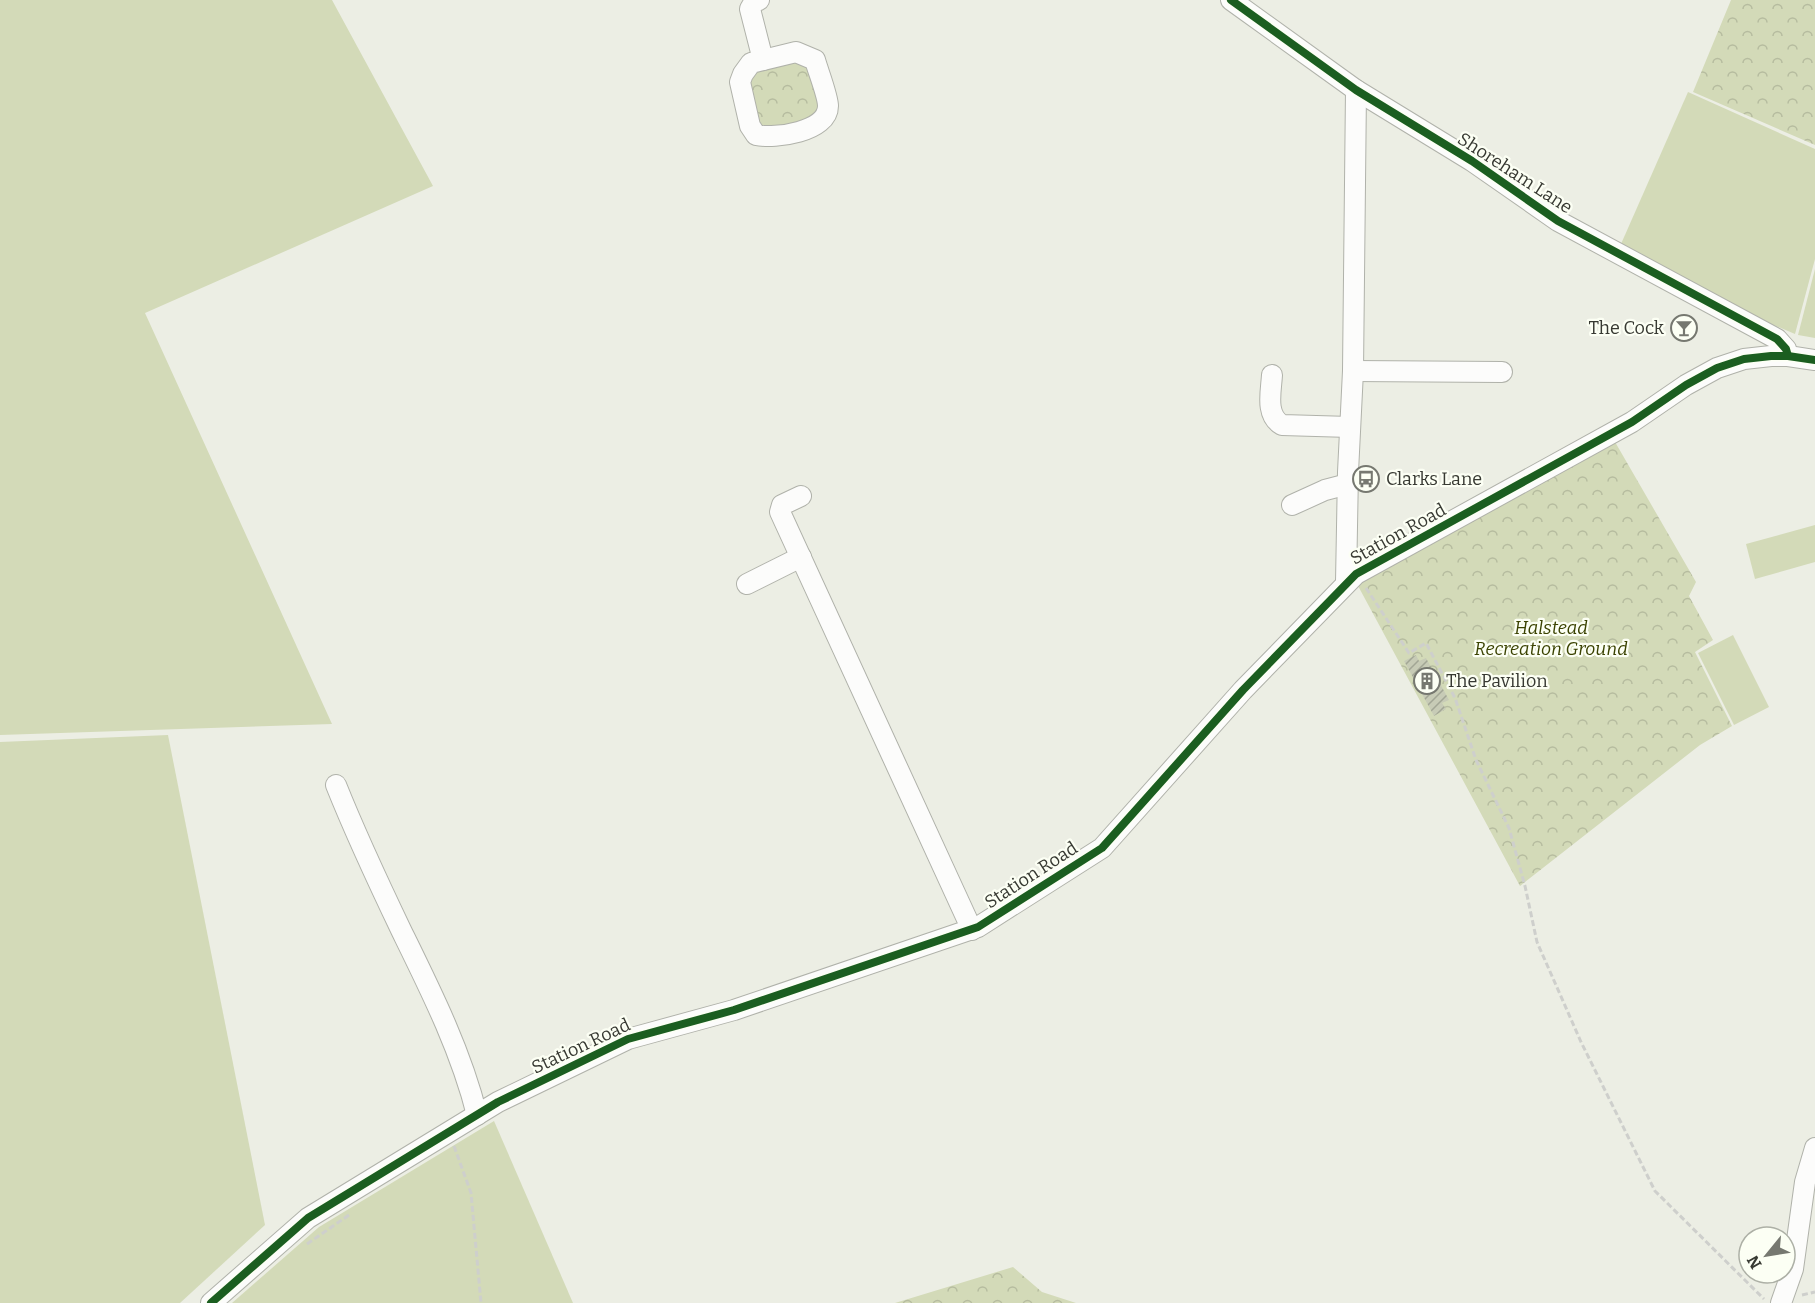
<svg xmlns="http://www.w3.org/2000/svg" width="1815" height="1303" viewBox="0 0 1815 1303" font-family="Bitter,serif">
<defs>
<pattern id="forest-crowns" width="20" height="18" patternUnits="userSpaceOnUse" patternTransform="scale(1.5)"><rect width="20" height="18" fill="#d3dab8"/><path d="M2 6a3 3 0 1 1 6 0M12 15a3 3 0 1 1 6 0" fill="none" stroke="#b6bc9f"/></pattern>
<pattern id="building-hatch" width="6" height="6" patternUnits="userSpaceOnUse" patternTransform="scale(1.5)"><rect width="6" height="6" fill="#c7cbb6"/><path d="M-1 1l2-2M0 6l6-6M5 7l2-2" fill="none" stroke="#a2a695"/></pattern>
</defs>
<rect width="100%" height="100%" fill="#eceee4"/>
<!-- green -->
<g fill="#d3dab8">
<polygon points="0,0 332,0 433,186 145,313 332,724 0,735"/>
<polygon points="1688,92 1815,149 1815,259 1795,334 1757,318 1621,244"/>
<polygon points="1815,269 1815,338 1798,335"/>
<polygon points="1815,525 1815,562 1755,579 1746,544"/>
<polygon points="1733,635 1769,707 1734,725 1698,653"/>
<polygon points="168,735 265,1225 180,1303 0,1303 0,742"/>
<polygon points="494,1121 573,1303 232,1303 319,1227"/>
</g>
<!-- forest -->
<g fill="url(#forest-crowns)">
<polygon points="1731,0 1815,0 1815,145 1693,92"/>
<polygon points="797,60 810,68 819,101 817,115 811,121 767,131 756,123 749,74"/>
<polygon points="1611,435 1696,582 1689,596 1713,640 1695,652 1732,726 1700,745 1520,886 1357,584"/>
<polygon points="1013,1267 1042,1292 1076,1303 895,1303"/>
</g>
<!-- building -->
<polygon fill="url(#building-hatch)" points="1416,655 1419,661 1426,658 1449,700 1442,703 1446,709 1434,716 1404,661"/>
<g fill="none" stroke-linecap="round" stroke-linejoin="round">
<defs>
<g id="minor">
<polyline points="759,0 754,2 750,9 763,60"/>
<polyline points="1231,0 1356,90 1472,161 1558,221 1777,339 1786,349 1788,356"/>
<path d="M796 52 815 60C818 71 828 96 828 106 828 132 775 139 756 135L750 126 740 82 743 74 751 63Z"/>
<polyline points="1353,371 1502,372"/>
<path d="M1272 375C1271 392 1265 415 1282 425L1350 427"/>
<polyline points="801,496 782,505 780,512 972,930"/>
<polyline points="1292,505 1325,490 1348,484"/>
<polyline points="1346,582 1348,472 1353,371 1356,90"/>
<polyline points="747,584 801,557"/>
<path d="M336 785C356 835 379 884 402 932 431 991 461 1051 477 1115"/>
<polyline points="211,1303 308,1218 498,1102 628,1039 734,1010 978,927 1102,848 1243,690 1356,574 1632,422 1686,385 1717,368 1744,359 1771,356 1788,356 1815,360"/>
<polyline points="1781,1303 1793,1269 1805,1182 1815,1148"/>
</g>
</defs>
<!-- minor casing -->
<use href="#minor" stroke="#b0b2aa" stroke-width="22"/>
<!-- path -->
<g stroke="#cecfcc" stroke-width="3" stroke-dasharray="6 3" stroke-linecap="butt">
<polyline points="1366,588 1409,653 1426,643 1455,698 1476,760 1509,828 1525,886 1537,942 1581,1042 1655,1191 1764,1299"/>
<polyline points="454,1146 471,1193 481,1303"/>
<polyline points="307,1244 349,1215"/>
<polyline points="1802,1295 1815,1292"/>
</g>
<!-- minor -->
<use href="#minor" stroke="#fcfcfb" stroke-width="20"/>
<defs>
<g id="cycleway">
<polyline points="1231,0 1356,90 1472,161 1558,221 1777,339 1786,349 1788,356"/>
<polyline points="211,1303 308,1218 498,1102 628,1039 734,1010 978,927 1102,848 1243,690 1356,574 1632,422 1686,385 1717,368 1744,359 1771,356 1788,356 1815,360"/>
</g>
</defs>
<!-- cycleway casing -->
<use href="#cycleway" stroke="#fcfff4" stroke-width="11"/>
<!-- cycleway -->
<use href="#cycleway" stroke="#1b5e20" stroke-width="8"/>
</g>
<!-- icons -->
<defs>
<symbol id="bar-ring" viewBox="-11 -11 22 22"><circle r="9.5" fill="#fcfff4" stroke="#767870" stroke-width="1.5"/><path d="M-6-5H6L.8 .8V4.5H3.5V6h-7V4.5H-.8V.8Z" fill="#767870"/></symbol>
<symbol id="bus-ring" viewBox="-11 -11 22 22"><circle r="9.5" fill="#fcfff4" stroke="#767870" stroke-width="1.5"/><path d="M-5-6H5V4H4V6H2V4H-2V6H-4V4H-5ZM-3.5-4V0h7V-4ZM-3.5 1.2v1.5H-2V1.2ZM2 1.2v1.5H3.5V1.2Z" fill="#767870"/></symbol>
<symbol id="building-ring" viewBox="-11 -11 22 22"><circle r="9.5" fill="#fcfff4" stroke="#767870" stroke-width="1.5"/><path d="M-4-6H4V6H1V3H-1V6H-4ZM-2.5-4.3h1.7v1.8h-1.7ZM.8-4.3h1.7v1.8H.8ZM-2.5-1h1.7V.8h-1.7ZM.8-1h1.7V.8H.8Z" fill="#767870"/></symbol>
</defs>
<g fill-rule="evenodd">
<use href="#bar-ring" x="1669" y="313" width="30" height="30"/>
<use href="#bus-ring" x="1351" y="464" width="30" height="30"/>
<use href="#building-ring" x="1412" y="666" width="30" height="30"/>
</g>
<g text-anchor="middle" stroke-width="4.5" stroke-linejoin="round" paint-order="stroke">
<!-- street labels -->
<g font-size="18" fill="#373932" stroke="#fcfff4">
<text transform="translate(1515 173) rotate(33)" y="6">Shoreham Lane</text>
<text transform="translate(1398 534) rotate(-29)" y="6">Station Road</text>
<text transform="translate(1031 875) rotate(-33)" y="6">Station Road</text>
<text transform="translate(581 1046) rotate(-25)" y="6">Station Road</text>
</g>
<!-- poi labels -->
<g font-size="18" fill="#373932" stroke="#fcfff4" text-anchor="start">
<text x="1664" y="334" text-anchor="end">The Cock</text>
<text x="1386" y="485">Clarks Lane</text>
<text x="1446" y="687">The Pavilion</text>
</g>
<!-- park labels -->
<g font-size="18" font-style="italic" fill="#3a4200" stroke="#fcfff4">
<text x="1551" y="634">Halstead<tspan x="1551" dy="21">Recreation Ground</tspan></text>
</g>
</g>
<!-- north arrow -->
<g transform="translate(1767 1255) rotate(240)"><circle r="28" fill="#fcfff4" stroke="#adb0a6" stroke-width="1.5"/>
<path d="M0-4.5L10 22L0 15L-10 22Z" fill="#767870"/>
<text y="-9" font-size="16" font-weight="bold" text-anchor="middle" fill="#373932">N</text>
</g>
</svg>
